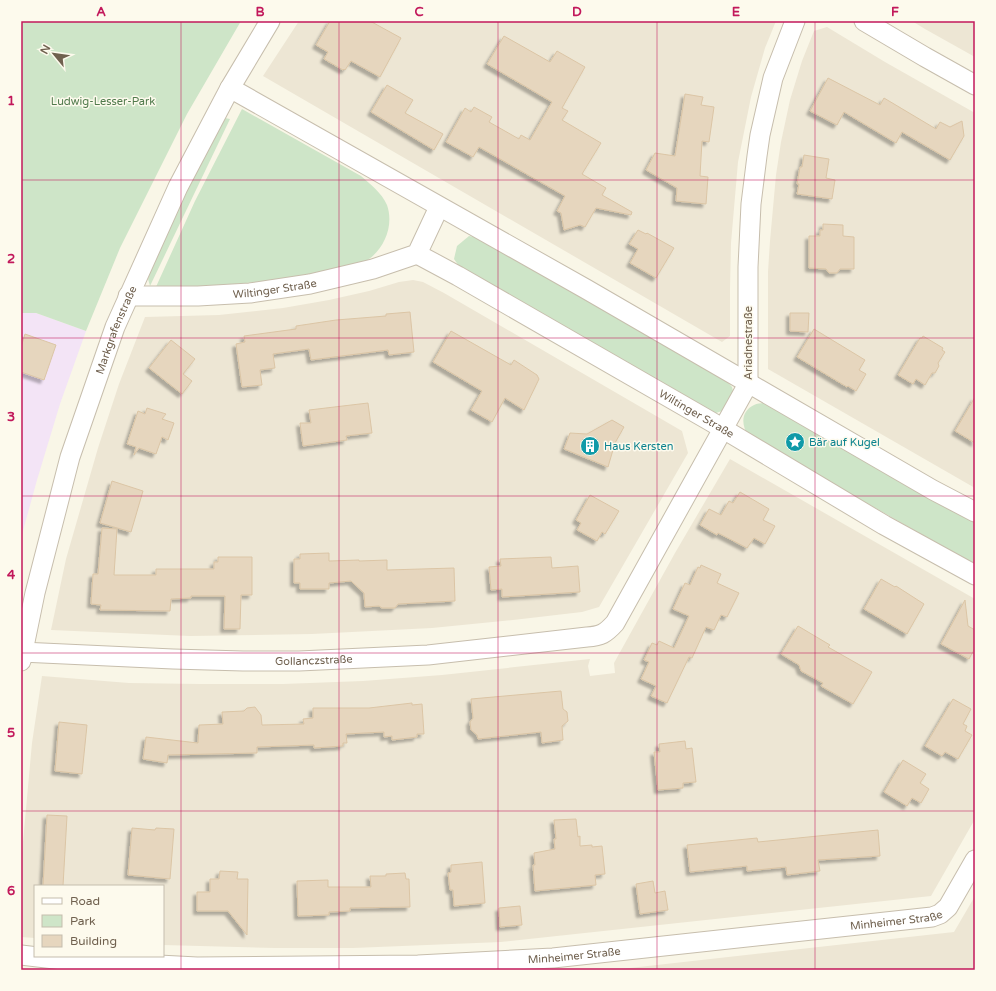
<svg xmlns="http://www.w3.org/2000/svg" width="996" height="991" viewBox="0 0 996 991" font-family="'Varela Round',sans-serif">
<defs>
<filter id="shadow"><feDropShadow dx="-3.5" dy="3.5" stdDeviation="1" flood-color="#0004"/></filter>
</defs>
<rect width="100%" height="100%" fill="#f9f6e7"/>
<!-- residential -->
<g fill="#ede6d4">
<polygon points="299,21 776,21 765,48 751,97 738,162 731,243 730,289 730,336 722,342 263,76"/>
<polygon points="912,21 975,21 975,57 925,29"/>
<polygon points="827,27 885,62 975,113 975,488 768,369 768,272 770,241 776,175 781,142 790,100 802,61 814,31"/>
<polygon points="413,280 423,282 444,293 682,431 688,453 599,607 582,612 513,620 432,628 312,634 190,636 51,630 66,559 98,448 119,384 145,317 219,315 283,308 329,300 369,291 399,282"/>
<polygon points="730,459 975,599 975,819 931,896 501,942 353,948 275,948 163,945 163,886 35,886 35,938 21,937 22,853 32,743 42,676 129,683 200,684 283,684 363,681 442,675 590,659 588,666 590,676 615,673 614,663 675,553"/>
<polygon points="975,896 975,970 612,970 954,932"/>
</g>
<!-- education -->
<polygon fill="#f3e4f6" points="21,313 36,313 86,331 60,404 37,480 21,538"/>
<!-- green -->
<g fill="#cee5c8">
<polygon points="21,21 241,21 187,114 120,248 86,331 36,313 21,313"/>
<path d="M242 109 361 176C370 184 382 193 387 205 395 228 382 254 361 264 352 268 335 269 325 271 268 283 212 287 155 289L195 201Z"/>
<polygon points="225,118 230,119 150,286 148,279 150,271 165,236 210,145"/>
<polygon points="469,236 482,238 725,379 732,387 734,395 725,410 716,413 705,410 461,269 454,259 457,246"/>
<path d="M767 403 975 522V565L748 435C741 425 741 411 754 405 758 403 763 403 767 403Z"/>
</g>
<!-- building -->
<g fill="#e6d6be" stroke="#dbc5a5" filter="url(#shadow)">
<polygon points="330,21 370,21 401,38 380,77 351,61 345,70 344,69 343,70 324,59 328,52 316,45"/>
<polygon points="504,36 550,62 557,51 585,67 562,108 568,111 562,120 601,143 582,174 606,188 602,195 632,212 631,215 596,208 585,227 580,225 564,230 561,213 557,211 565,196 479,147 473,157 446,142 465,108 471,112 474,107 492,117 489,122 519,139 521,135 530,140 552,102 487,64"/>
<polygon points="828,78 880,105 884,98 936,129 940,122 950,127 962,121 964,136 950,160 902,132 896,143 844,112 837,125 810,111"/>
<polygon points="387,85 413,100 405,113 443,134 434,150 371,112"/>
<polygon points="685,94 703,97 701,105 714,107 709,142 702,141 700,176 708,177 706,204 676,201 677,188 646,170 655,153 675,156"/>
<polygon points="804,155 829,159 826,178 835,180 832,199 797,194 799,184 797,184 800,167 802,167"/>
<polygon points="823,224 843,225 843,236 854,237 854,269 840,269 837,273 829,273 826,269 809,268 809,236 820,236 820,230 823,230"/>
<polygon points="638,230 646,234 647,233 674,248 656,278 630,263 638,249 629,244"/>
<polygon points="410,312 414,352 389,355 388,350 311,360 309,349 273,354 275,368 260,370 262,385 242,387 236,344 245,342 244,336 296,329 296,326 336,320 386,316 386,314"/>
<polygon points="790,313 809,313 808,332 790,331"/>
<polygon points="814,329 865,360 859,370 866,374 856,391 848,386 847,387 797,357"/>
<polygon points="451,331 511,365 514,360 537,375 539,379 524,410 505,398 492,422 471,410 482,391 433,362"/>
<polygon points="25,334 56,345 44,380 21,372 21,347"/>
<polygon points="923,336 943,348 942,350 945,352 938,363 939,366 935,373 932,373 925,385 916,379 913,384 898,375 920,338 922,338"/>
<polygon points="171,340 195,359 183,374 192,381 182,394 149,368"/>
<polygon points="975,397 975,443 955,431"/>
<polygon points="368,403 372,433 346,436 347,440 303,446 300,423 311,423 309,410"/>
<polygon points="147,408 166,414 162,419 174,423 168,440 162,437 156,454 139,448 134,455 136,447 127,444 138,411 145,414"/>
<polygon points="612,420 624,427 615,443 608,467 564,449 570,433 587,434"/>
<polygon points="112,481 143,491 131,532 100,523"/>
<polygon points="740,492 769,509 763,520 775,526 765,544 754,538 747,548 718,533 717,535 700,525 709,509 721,515 729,501 733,503"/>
<polygon points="590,495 619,511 605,534 602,532 597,541 577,530 581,523 576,520"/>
<polygon points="102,528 117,529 114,575 156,575 156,569 214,569 214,562 218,562 218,557 252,557 252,595 241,595 240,629 224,629 225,596 191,596 191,598 171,599 170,611 100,610 101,605 91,604 93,574 98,574"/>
<polygon points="329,553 329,561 359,560 359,561 387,560 387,570 454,568 455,601 398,604 395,608 382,608 379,606 365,607 364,593 351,581 329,583 329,589 300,589 300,583 294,583 294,559 300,559 300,554"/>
<polygon points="551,557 552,568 578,566 580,592 502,597 502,589 491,590 489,567 501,566 500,559"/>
<polygon points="701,565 721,574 717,583 739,593 727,617 721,615 714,630 706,627 692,658 689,657 667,703 651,696 656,686 641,679 649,662 644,660 652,643 657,645 659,641 674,648 689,616 673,609 685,583 690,585 698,567 700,568"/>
<polygon points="881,579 895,587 896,586 924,604 907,634 864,609"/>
<polygon points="965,600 968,626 975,630 975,648 969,659 941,644"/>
<polygon points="798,626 830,645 828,647 872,672 853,704 821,686 823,683 801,671 799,665 781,654"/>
<polygon points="561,691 563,709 567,712 568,721 562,726 563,740 542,743 541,732 478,739 477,735 471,730 470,722 473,718 471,699"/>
<polygon points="953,699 971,709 963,724 967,726 965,731 972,735 958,759 945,752 942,756 925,746"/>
<polygon points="412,703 412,705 422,704 424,734 417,734 417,737 392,740 392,736 384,737 384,732 346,734 347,743 343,743 343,746 314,748 314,745 257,747 257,753 168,755 167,763 143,759 146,737 198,743 199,725 223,724 222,712 244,711 247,708 255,707 261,715 262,725 304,724 303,719 313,718 313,708 369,708"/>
<polygon points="59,722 87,725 82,774 55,771"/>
<polygon points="685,741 686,749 692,748 696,782 683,783 683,788 658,790 654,752 660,752 659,744"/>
<polygon points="903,760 926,774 920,783 929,789 921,803 912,798 907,806 884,792"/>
<polygon points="47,815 67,816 63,886 43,886"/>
<polygon points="576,819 578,837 580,836 580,846 592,845 592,847 602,846 605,874 595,875 596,885 535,891 533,865 535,865 534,853 555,849 554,839 556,839 554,820"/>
<polygon points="132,828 155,830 156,828 174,829 170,879 128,875"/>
<polygon points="878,830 880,856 818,860 820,871 787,875 786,867 747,871 747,866 690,872 687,845 757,838 758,842"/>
<polygon points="482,862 485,903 454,906 453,890 450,890 448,873 451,872 451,865"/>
<polygon points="220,871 238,872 237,879 248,879 247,935 228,911 197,911 197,892 210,892 210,879 219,879"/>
<polygon points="405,873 406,879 409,879 410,907 350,908 350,911 329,912 329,915 298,916 297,881 328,880 328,887 371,887 370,876 386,876 386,874"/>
<polygon points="653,881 655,893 665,891 668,910 640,914 636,884"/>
<polygon points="520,906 522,925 500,927 499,908"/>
</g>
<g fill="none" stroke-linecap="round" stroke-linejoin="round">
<defs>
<g id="minor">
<polyline points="864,21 925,57 975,85"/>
<polyline points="230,88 586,289 933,490 975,512"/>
<path id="s1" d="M417 254 458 276 710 421 884 525 975 575"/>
<path id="s2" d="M128 296H198L250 293 310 284 373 269 417 254 439 207"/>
<path id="s3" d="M21 652 173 659 243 661H299L428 655 587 637C601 636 605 634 615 623L748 384V267L751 204 757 156 760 135 773 78 795 21"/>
<path id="s4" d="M21 661 35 593 70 457 115 327 178 187 230 88 270 21"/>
<path id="s5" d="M21 955 63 960 197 967 418 965 553 958 932 917 940 914 948 907 975 860"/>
</g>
</defs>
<!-- minor casing -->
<use href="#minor" stroke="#c7bead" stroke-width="21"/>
<!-- minor -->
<use href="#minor" stroke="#fff" stroke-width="19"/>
</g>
<!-- grid -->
<path fill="none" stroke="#c2185b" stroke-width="1" stroke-opacity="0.55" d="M181 21V970M339 21V970M498 21V970M657 21V970M815 21V970M21 180H975M21 338H975M21 496H975M21 653H975M21 811H975"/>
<!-- icons -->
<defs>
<symbol id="sight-disc" viewBox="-11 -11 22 22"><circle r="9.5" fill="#0f9aa8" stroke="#fdfaed"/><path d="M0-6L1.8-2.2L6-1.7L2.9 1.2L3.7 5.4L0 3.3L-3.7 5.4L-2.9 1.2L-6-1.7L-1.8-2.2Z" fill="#fff"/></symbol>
<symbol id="building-disc" viewBox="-11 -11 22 22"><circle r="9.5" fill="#0f9aa8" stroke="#fdfaed"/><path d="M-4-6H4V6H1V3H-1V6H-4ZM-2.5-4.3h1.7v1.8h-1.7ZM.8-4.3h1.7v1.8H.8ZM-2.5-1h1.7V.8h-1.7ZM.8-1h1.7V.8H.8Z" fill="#fff"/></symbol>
</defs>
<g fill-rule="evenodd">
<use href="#sight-disc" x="784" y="431" width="22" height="22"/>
<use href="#building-disc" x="579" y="435" width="22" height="22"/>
</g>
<g text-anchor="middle" stroke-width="3" stroke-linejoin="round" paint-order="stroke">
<!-- park labels -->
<g font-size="11" fill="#507a4c" stroke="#fdfaed">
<text x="103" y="105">Ludwig-Lesser-Park</text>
</g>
<!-- street labels -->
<g font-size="11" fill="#70614f" stroke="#fdfaed">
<text dy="4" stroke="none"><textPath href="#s2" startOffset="147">Wiltinger Straße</textPath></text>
<text dy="4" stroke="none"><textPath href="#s4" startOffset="345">Markgrafenstraße</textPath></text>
<text transform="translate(748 343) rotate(-90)" y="4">Ariadnestraße</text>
<text dy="4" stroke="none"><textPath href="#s1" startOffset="322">Wiltinger Straße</textPath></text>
<text dy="4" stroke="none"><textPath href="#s3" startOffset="293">Gollanczstraße</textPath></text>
<text dy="4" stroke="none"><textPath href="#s5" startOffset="878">Minheimer Straße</textPath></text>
<text dy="4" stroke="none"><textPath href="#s5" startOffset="554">Minheimer Straße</textPath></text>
</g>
<!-- culture labels -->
<g font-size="11" fill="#0d838f" stroke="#fdfaed" text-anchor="start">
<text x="809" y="446">Bär auf Kugel</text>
<text x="604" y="450">Haus Kersten</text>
</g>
</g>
<!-- border -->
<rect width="996" height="991" fill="none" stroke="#fdfaed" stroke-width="44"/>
<!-- legend -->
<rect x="34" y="885" width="130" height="72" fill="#fdfaed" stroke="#c5bdae"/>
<rect x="42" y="898" width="20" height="6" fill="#ffffff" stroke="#c5bdae"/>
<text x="70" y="905" font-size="12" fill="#70614f">Road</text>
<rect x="42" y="915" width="20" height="12" fill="#cee5c8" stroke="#c5bdae"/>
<text x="70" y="925" font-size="12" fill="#70614f">Park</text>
<rect x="42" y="935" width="20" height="12" fill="#e6d6be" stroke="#c5bdae"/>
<text x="70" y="945" font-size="12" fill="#70614f">Building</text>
<!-- north arrow -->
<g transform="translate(54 54) rotate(299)" stroke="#fdfaed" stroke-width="3" paint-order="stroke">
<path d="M0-3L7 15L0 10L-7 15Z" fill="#70614f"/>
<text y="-6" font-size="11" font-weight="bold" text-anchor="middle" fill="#70614f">N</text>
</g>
<rect x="22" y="22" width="952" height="947" fill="none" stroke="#c2185b" stroke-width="1.5"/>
<g font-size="13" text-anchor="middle" font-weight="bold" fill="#c2185b">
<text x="101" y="16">A</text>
<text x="260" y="16">B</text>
<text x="419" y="16">C</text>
<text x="577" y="16">D</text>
<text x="736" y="16">E</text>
<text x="895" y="16">F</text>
<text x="11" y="105">1</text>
<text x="11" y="263">2</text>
<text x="11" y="421">3</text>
<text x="11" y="579">4</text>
<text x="11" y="737">5</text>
<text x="11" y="895">6</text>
</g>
</svg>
